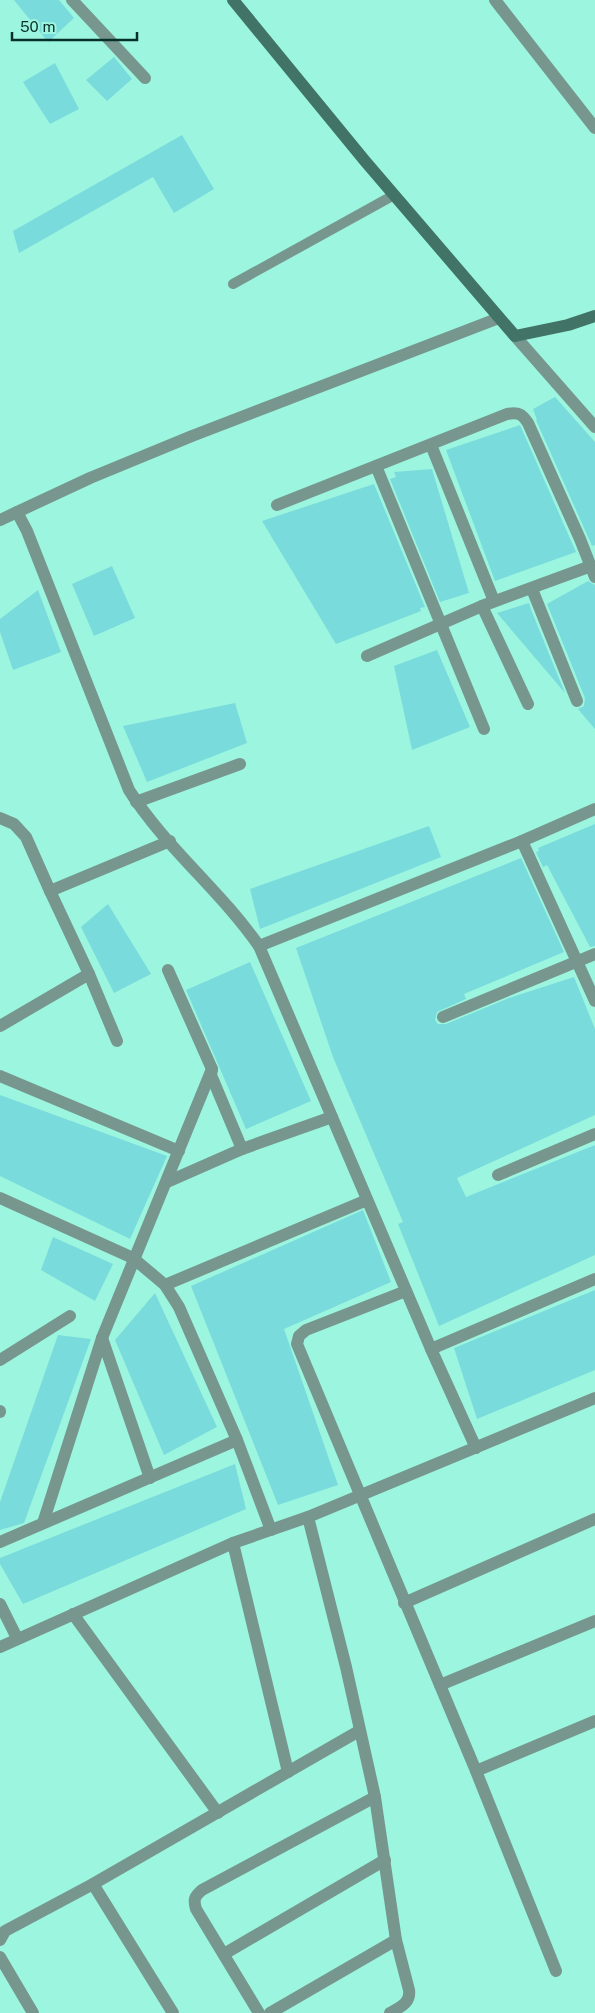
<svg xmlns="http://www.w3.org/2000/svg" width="595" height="2013" viewBox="0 0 595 2013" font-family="'Public Sans',sans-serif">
<rect width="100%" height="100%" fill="#9cf6df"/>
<!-- building -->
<g fill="#79dbdc">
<polygon points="14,0 59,0 74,18 48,42"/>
<polygon points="114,57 132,79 107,101 86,80"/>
<polygon points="55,63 79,109 50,124 23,82"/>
<polygon points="182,135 214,189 174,213 153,177 19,253 13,231"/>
<polygon points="555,397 595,442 595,545 592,546 536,420 537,420 533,409"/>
<polygon points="520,425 576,552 495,581 446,450"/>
<polygon points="432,469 469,593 440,602 390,479 396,477 394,472"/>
<polygon points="374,484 425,607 420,608 421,611 336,644 262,521"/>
<polygon points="112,566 135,618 94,636 72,584"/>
<polygon points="588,581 595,585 595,729 578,709 584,706 585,698 547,604"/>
<polygon points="38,590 61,652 13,670 0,632 0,619"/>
<polygon points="529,603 532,612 565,693 497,613"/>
<polygon points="437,650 470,727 412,750 394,666"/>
<polygon points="235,703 247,743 147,782 123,726"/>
<polygon points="595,824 595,946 590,947 547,865 543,867 536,852 539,851 538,848"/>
<polygon points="429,826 441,857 260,929 250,889"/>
<polygon points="521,858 564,952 464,994 466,999 437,1012 435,1020 438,1024 446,1024 509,998 574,977 595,1029 595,1115 457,1178 466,1197 595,1145 595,1255 439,1326 398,1224 403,1222 333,1057 296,948"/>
<polygon points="108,904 151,974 114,993 81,927"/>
<polygon points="250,962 311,1101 246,1129 186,990"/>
<polygon points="0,1095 167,1156 130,1239 0,1176"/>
<polygon points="363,1210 391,1282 284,1329 338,1485 278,1505 191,1286"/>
<polygon points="53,1237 113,1264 95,1301 41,1270"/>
<polygon points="595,1290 595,1370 477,1419 454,1348"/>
<polygon points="155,1293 217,1427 164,1455 115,1340"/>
<polygon points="58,1335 91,1339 24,1523 0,1530 0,1502"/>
<polygon points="235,1464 246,1509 23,1604 0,1564 0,1558"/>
</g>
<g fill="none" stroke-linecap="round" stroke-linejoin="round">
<!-- lane -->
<polyline stroke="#77978e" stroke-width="10" points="233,284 394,195"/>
<!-- street -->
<g stroke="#77978e" stroke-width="12">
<polyline points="72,0 145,78"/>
<polyline points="495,0 595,128"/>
<polyline points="515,336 595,427"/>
<polyline points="431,445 494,601"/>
<polyline points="376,466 484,729"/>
<path d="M277 505 507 414C519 412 522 414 528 423L580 539 595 577"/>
<path d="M17 512 27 531 129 790C165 847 220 890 259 946L431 1349 476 1448"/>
<polyline points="0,520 90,478 192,436 499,318"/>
<polyline points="532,589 577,701"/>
<polyline points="482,606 528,704"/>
<polyline points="367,656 482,606 591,566"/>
<polyline points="136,802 240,764"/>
<polyline points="0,818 14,824 26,837 50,891"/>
<polyline points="522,841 595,1001"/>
<polyline points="259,946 522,841 595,809"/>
<polyline points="168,970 212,1069 211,1075 242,1149"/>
<polyline points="443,1017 595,954"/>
<polyline points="0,1026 89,974"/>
<polyline points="117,1041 89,974 50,891 170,841"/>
<polyline points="0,1076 179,1151"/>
<polyline points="498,1175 595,1134"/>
<polyline points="167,1182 242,1149 332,1117"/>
<polyline points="0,1198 133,1258 165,1285 179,1307 237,1440 271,1530"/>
<polyline points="165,1285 367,1200"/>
<polyline points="406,1291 306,1330 299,1336 297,1344 476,1771 556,1971"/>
<polyline points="102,1338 150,1478"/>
<polyline points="431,1349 595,1279"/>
<polyline points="0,1360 70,1316"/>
<polyline points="0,1411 0,1412"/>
<path d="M308 1517 346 1667 375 1797 396 1940 409 1990C411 2003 400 2007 390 2013"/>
<polyline points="43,1523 102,1338 212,1069"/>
<polyline points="0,1542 237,1440"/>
<polyline points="233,1543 288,1772"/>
<polyline points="404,1603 595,1519"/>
<polyline points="0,1604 17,1638"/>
<polyline points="73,1614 218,1813"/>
<polyline points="0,1647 233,1543 308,1517 595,1398"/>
<polyline points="440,1685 595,1621"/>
<polyline points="476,1771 595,1721"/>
<polyline points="93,1884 173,2013"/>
<polyline points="0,1940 5,1931 93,1884 359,1731"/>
<polyline points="224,1954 385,1860"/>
<polyline points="0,1957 33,2013"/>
<path d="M259 2013 196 1909C193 1899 195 1896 202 1890L375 1797"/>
<polyline points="270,2013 396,1940"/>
</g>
<!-- secondary -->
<polyline stroke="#417367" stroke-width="12" points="233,0 365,161 515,336 568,325 595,316"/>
</g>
<!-- scale -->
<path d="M12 32v8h125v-8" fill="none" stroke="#073028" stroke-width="2.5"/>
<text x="20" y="32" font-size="15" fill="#073028" stroke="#9cf6df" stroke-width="4" paint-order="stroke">50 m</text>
</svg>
